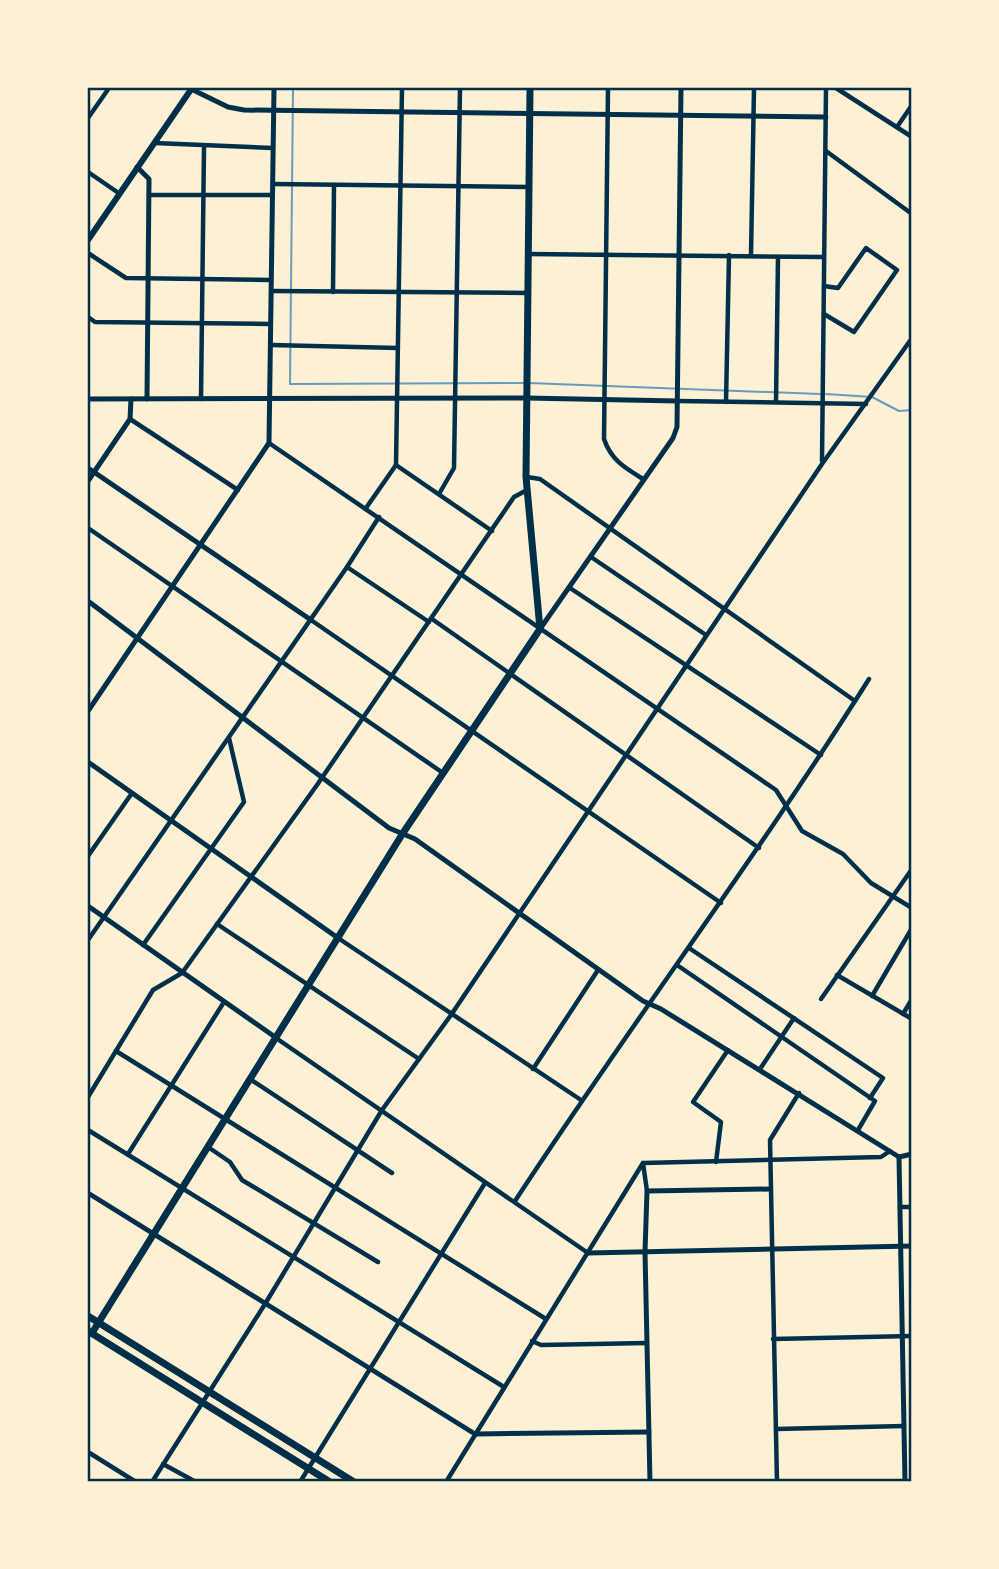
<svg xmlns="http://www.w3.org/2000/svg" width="999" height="1569" viewBox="0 0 999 1569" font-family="'Golos Text',sans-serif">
<rect width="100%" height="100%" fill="#fdf0d5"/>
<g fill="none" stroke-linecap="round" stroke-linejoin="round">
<!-- stream -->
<g stroke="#669bbc" stroke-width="2">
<polyline points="293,88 290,384 523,383"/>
<polyline points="529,383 820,394"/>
<polyline points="826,394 872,397 899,411 912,410"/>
</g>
<!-- minor -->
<g stroke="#003049" stroke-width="4.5">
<path d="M608 88 604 439C611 460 625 468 643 479"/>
<polyline points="836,88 912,137"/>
<polyline points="88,118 109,88"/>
<polyline points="897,127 912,105"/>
<polyline points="155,143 273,148"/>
<polyline points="826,151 912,214"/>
<polyline points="88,172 120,194"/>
<polyline points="273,184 528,187"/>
<polyline points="149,195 272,195"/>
<polyline points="88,253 126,278 271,280"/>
<polyline points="528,254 823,257"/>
<polyline points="751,255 754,88"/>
<polyline points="824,286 838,288 866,248 897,270 854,332 824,314"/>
<polyline points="272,291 527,293"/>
<polyline points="333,292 334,185"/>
<polyline points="88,317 95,322 271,324"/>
<polyline points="271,345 398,348"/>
<polyline points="201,399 204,147"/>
<polyline points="678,401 866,404"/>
<polyline points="726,402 729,255"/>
<polyline points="776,402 778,257"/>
<polyline points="130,419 238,490"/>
<polyline points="269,443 776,790 802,831 843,854 871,883 912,908"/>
<polyline points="822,461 826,88"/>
<polyline points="396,465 492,531"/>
<polyline points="527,477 540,479 855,701"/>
<polyline points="439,494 454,468 460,88"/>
<polyline points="366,508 396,465 402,88"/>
<polyline points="88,528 443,773"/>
<polyline points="591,557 706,635"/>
<polyline points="347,567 429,622"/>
<polyline points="570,588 821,755"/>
<polyline points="432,619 759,848"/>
<polyline points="311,620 721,903"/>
<polyline points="88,856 132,793"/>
<polyline points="217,924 419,1059"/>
<polyline points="338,938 581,1100"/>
<polyline points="88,940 347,567 379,517"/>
<polyline points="143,945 244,802 229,738"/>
<polyline points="689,948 883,1078 870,1098"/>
<polyline points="677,965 875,1101 858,1130"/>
<polyline points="837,975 912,1019"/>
<polyline points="872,996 912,928"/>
<polyline points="821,999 912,869"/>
<polyline points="903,1014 912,999"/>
<polyline points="276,1038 588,1253"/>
<polyline points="116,1051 546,1319"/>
<polyline points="533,1069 598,970"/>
<polyline points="760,1069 794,1018"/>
<polyline points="250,1079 392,1173"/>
<polyline points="88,1097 153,990 182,973 317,785 514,497 527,490"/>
<polyline points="88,1130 504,1387"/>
<polyline points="208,1147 230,1162 242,1180 378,1262"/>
<polyline points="912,1148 912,1149"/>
<polyline points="128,1154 224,1002"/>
<polyline points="716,1162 721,1122 693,1102 728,1050"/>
<polyline points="643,1163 647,1191"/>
<path d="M515 1201C630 1025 757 857 869 679"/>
<polyline points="900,1207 912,1207"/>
<polyline points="773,1339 912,1336"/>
<polyline points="532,1341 541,1345 647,1343"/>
<polyline points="776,1429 904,1426"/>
<polyline points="88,1452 136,1482"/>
<polyline points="163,1464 196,1482"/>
<polyline points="152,1482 265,1304 382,1110 451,1015 822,464 912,338"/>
<polyline points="300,1482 485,1183"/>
<polyline points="446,1482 643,1163 881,1157 890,1151"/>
<polyline points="777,1482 770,1140 799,1093"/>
</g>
<!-- tertiary -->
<g stroke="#003049" stroke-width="5">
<polyline points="189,88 228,107 244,110 826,117"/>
<polyline points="137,167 149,179 147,399"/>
<polyline points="88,399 526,398 678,401"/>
<polyline points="88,468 311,620"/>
<polyline points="88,481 130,419 131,399"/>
<polyline points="88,601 389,828 415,839 643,1001 661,1009 899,1157"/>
<polyline points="540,629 673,438 677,427 681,88"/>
<polyline points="88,711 269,443 274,88"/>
<polyline points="88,762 338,938"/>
<polyline points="88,906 275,1037"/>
<polyline points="899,1157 905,1482"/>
<polyline points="899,1157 912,1154"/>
<polyline points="88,1193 475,1434 649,1432"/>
<polyline points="588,1253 912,1246"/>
<polyline points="650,1482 645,1252 647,1191 770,1189"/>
</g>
<!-- primary -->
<polyline stroke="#003049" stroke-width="6" points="88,240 192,88"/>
<!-- trunk -->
<g stroke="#003049" stroke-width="7">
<polyline points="88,1316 354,1482"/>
<polyline points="88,1331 330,1482"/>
<polyline points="92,1333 403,833 540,629 526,477 530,88"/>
</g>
</g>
<!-- border -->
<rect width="999" height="1569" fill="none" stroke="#fdf0d5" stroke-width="178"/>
<rect x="89" y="89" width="821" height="1391" fill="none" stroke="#003049" stroke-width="2.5"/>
</svg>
